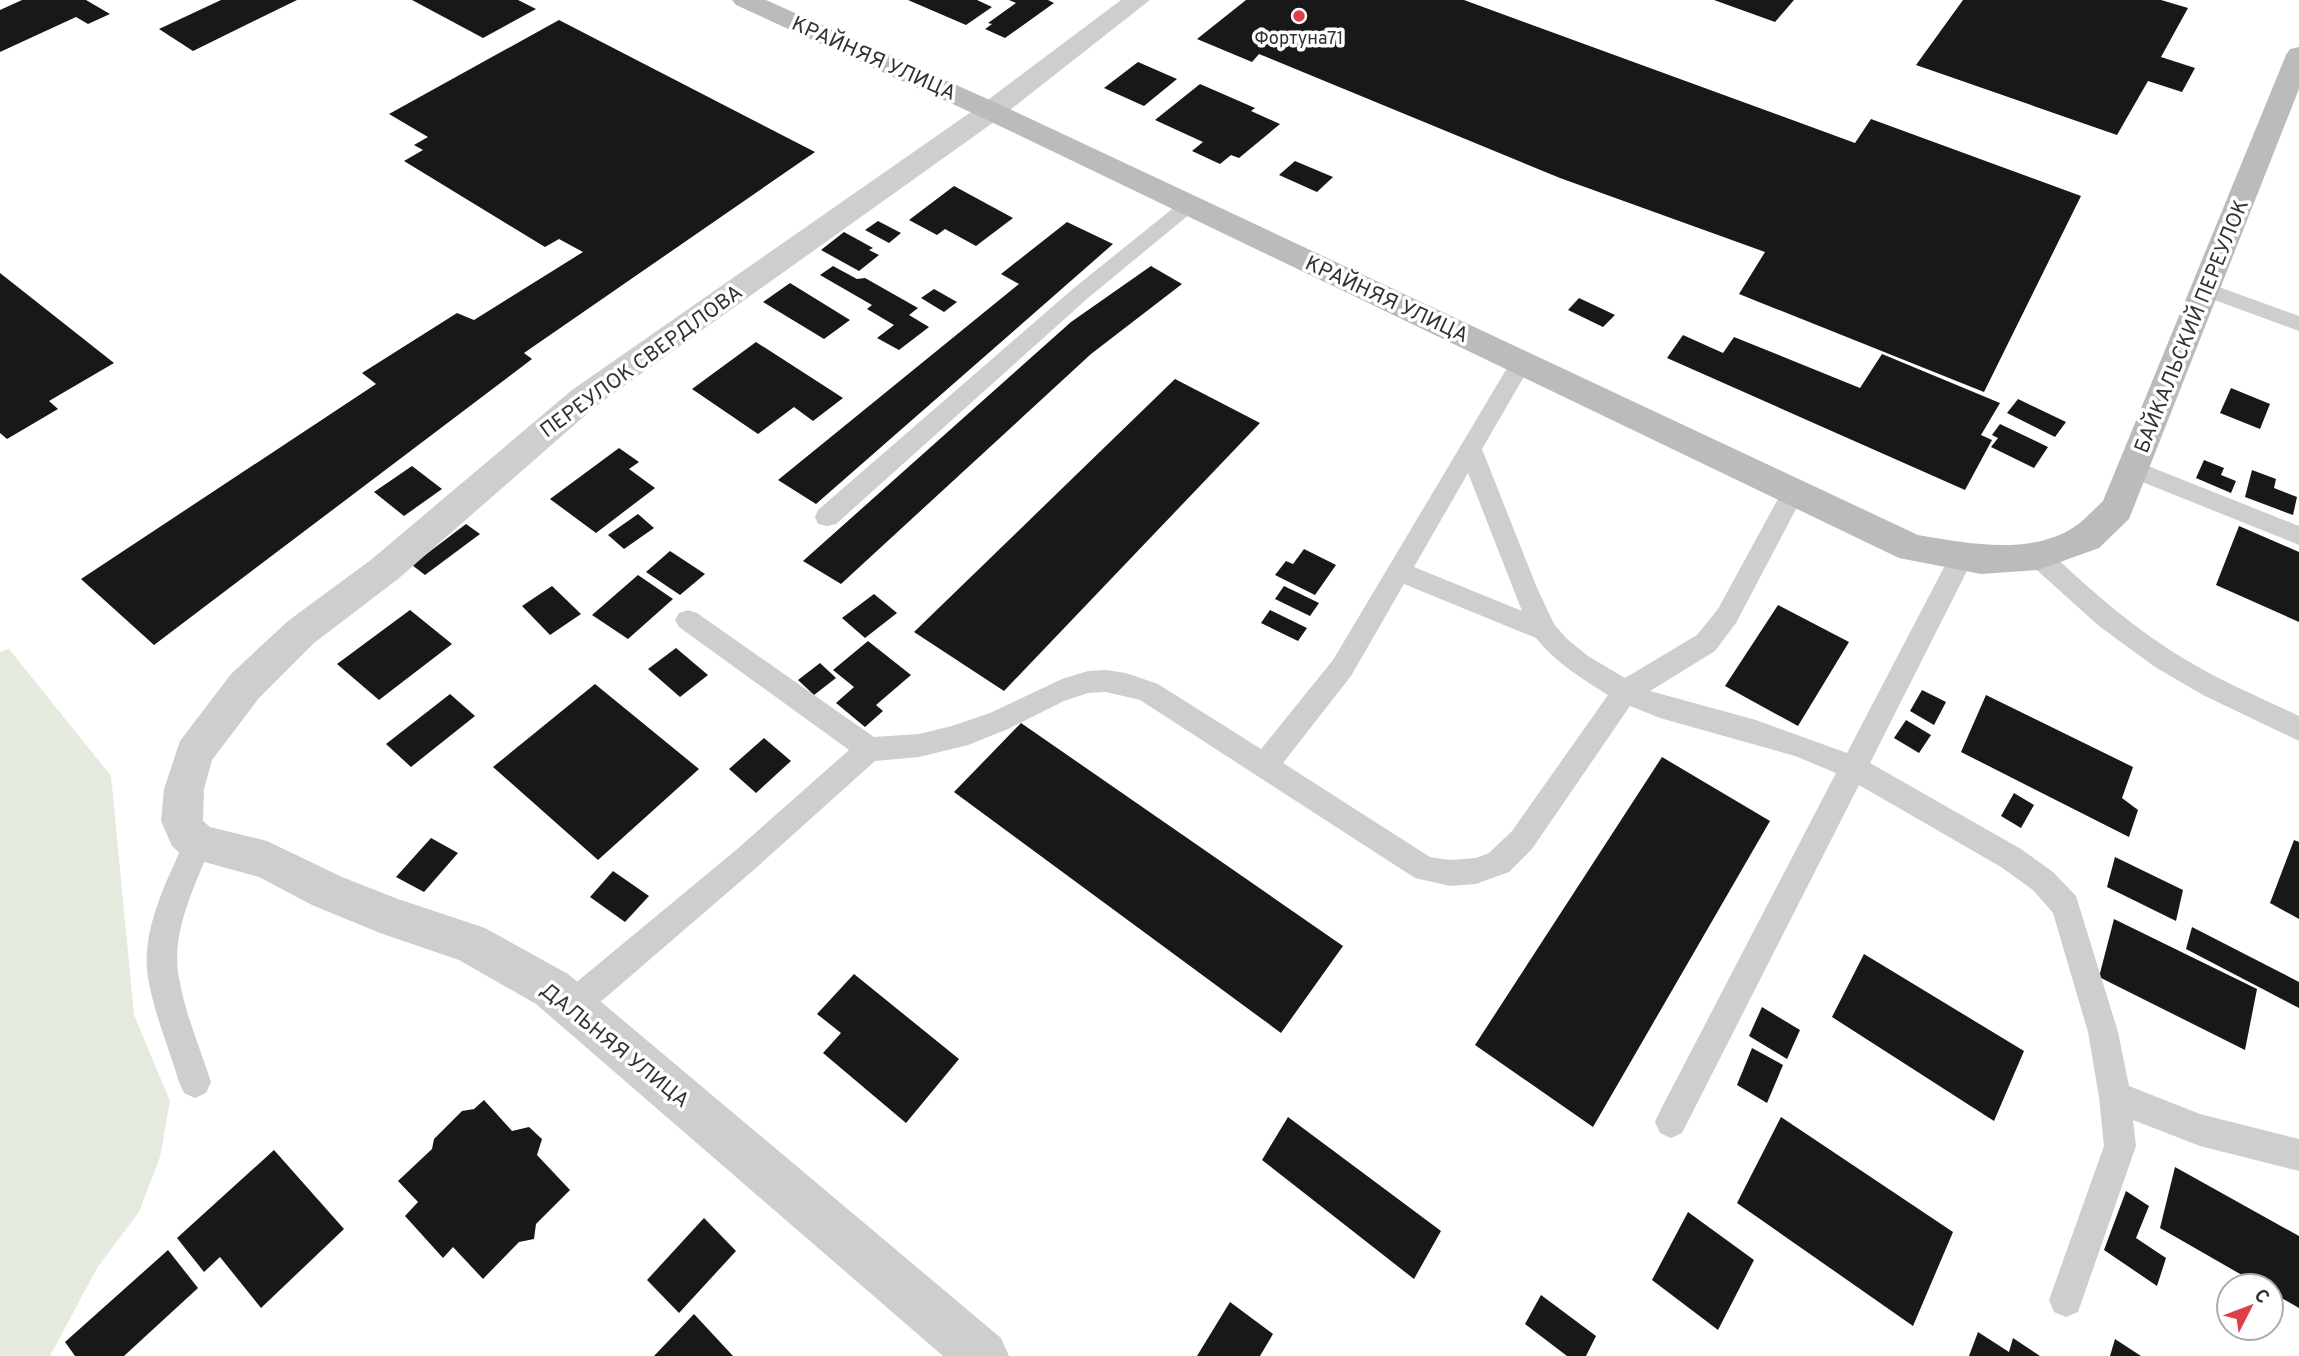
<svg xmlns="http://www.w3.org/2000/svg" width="2299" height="1356" viewBox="0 0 2299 1356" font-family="Overpass,sans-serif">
<rect width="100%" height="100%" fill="#fff"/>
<!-- green -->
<polygon fill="#e4eade" points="9,649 111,776 134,1015 170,1101 160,1157 139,1212 97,1268 50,1356 0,1356 0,652"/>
<!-- building -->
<g fill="#181818">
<polygon points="22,0 86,0 110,14 88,24 76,17 0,52 0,10"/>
<polygon points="221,0 297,0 193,51 159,29"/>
<polygon points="412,0 518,0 536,9 483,38"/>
<polygon points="908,0 977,0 992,7 966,25"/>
<polygon points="1009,0 1048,0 1054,3 1005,38 985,29 992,24 988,23 1016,3"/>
<polygon points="1246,0 1464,0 1855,143 1871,119 2081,196 1984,392 1739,294 1765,252 1560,178 1259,54 1252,62 1197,39"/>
<polygon points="1714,0 1794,0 1775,22"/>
<polygon points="1963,0 2161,0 2188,8 2161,57 2195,68 2182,92 2148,81 2117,135 1916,65"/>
<polygon points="559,20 815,152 524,353 532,359 154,645 81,579 376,384 362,373 457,313 474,320 583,252 559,239 545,247 404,161 423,150 414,145 428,137 389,114"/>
<polygon points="1138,62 1177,79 1144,106 1104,88"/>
<polygon points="1200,84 1255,108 1251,111 1280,124 1239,158 1231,155 1220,164 1192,151 1203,142 1155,120"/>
<polygon points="1295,161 1333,177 1317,192 1279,175"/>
<polygon points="954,186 1013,218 976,246 945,229 937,235 909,220"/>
<polygon points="878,221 901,233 889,243 865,230"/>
<polygon points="1067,222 1113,244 816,504 778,480 1019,284 1001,274"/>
<polygon points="844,232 873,248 869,250 879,255 859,271 821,250"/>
<polygon points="833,266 857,279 865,278 918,308 909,315 929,327 899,350 877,338 894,325 867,309 872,305 820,275"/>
<polygon points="1151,266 1182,284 1091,354 841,584 803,561 1071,322"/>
<polygon points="0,273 114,363 49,401 58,409 7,439 0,433"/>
<polygon points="790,283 850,320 824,339 763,302"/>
<polygon points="934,289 957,302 944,312 921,298"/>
<polygon points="1579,298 1615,315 1603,327 1568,310"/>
<polygon points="1683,335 1723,353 1734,337 1860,388 1882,354 2000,403 1981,435 1992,440 1965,490 1667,358"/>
<polygon points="756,342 843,398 813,421 794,407 758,434 692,389"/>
<polygon points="1175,379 1260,423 1004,691 914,632"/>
<polygon points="2231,388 2270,404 2260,429 2220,413"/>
<polygon points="2018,399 2066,422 2055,437 2007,413"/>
<polygon points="2000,424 2048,447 2034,468 1991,447 1998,438 1992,435"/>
<polygon points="619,448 639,462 629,469 655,488 596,533 550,499"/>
<polygon points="2204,460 2224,468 2221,475 2236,481 2231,493 2196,478"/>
<polygon points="412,466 442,489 404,516 374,492"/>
<polygon points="2252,470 2276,479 2274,488 2297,497 2293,515 2245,497"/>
<polygon points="638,514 654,528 624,549 608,535"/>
<polygon points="466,524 480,534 425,575 412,565"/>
<polygon points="2239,526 2299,552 2299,622 2216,585"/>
<polygon points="1304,549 1336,565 1315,595 1275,575 1286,561 1293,564"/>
<polygon points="670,551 705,574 680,595 646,572"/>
<polygon points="638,575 673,599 628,639 592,615"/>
<polygon points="552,586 581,614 550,635 522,606"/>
<polygon points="1284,586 1319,603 1310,616 1275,599"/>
<polygon points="874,594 897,613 865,638 842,618"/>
<polygon points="1778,605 1849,642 1798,726 1725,686"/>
<polygon points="410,610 452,644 379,700 337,664"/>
<polygon points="1270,610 1307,628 1298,641 1261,623"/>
<polygon points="868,641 911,675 876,705 883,711 865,727 836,703 854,687 833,670"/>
<polygon points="676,648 708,675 680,697 648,669"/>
<polygon points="820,663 836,678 814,695 798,680"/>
<polygon points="595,684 699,769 598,860 493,767"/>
<polygon points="1922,690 1946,702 1934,725 1910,711"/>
<polygon points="450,694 475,716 411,767 386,744"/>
<polygon points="1986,695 2133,767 2122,798 2138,810 2129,837 1961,752"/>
<polygon points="1906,720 1931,735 1919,753 1894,738"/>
<polygon points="1021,723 1343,946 1281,1033 954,792"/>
<polygon points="764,738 791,761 756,793 729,769"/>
<polygon points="1662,757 1770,821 1593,1127 1475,1045"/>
<polygon points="2014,793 2034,805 2021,828 2001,816"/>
<polygon points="431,838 458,853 424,892 396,877"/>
<polygon points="2294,840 2299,842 2299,919 2270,903"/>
<polygon points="2115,857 2183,890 2176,921 2107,887"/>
<polygon points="613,871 649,896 625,922 590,897"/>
<polygon points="2114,919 2257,989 2245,1050 2099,977"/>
<polygon points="2192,927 2299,982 2299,1008 2186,949"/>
<polygon points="1864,954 2024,1051 1994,1121 1832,1017"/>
<polygon points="854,974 959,1059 906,1123 823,1053 841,1033 817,1014"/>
<polygon points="1762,1007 1800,1030 1787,1059 1749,1036"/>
<polygon points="1752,1048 1783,1065 1767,1103 1737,1085"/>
<polygon points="484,1100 512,1131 529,1127 542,1139 537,1155 570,1190 536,1224 534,1239 519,1242 483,1279 453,1247 443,1258 405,1216 418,1202 398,1181 432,1149 434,1139 462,1111 474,1109"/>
<polygon points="1288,1117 1441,1231 1414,1279 1262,1160"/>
<polygon points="1781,1117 1953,1232 1913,1326 1737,1203"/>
<polygon points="274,1150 344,1229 261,1308 220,1257 204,1272 177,1238"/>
<polygon points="2175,1167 2299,1236 2299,1308 2271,1292 2271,1286 2261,1286 2160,1228"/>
<polygon points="2126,1191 2149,1206 2136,1238 2166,1258 2157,1286 2104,1250"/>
<polygon points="1688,1212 1754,1260 1718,1330 1652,1280"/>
<polygon points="704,1218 736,1251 679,1313 647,1280"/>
<polygon points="168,1250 198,1288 124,1356 75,1356 65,1342"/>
<polygon points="1541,1295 1596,1336 1586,1356 1567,1356 1525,1324"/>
<polygon points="1230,1302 1273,1334 1260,1356 1197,1356"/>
<polygon points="694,1314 733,1356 654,1356"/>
<polygon points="1978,1332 2009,1352 2013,1338 2040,1356 1969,1356"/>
<polygon points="2115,1339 2141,1356 2110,1356"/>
</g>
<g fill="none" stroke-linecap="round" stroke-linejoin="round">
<!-- service -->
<g fill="#cecece" fill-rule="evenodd">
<polygon points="1189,199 1196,201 1199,205 1196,209 1088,298 836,524 827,526 818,524 815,517 818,510 1074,288 1182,201"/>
<polygon points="2205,282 2299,316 2299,331 2198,294 2194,289 2198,284"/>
<path d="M1521 355 1529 358 1532 363 1482 449 1537 588 1554 624 1567 639 1588 656 1625 678 1697 635 1718 609 1785 486 1793 483 1801 486 1805 492 1736 623 1715 651 1650 691 1756 720 1847 753 1953 550 1962 547 1971 550 1974 557 1870 763 2021 849 2053 872 2076 896 2118 1032 2129 1086 2200 1114 2299 1139V1171L2200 1146 2133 1120 2136 1146 2078 1312 2066 1317 2054 1312 2049 1300 2104 1146 2099 1097 2088 1032 2053 913 2033 890 2001 867 1859 785 1682 1133 1671 1138 1660 1133 1655 1122 1660 1111 1836 773 1795 756 1660 718 1630 706 1532 849 1509 872 1476 884 1450 886 1415 878 1140 700 1106 692 1088 693 1064 701 1008 729 968 745 919 757 875 761 756 868 583 1017 572 1021 561 1017 557 1006 561 995 736 850 849 750 679 627 675 620 679 613 688 610 697 613 874 737 919 734 952 726 990 713 1062 679 1088 671 1106 670 1126 673 1158 684 1261 749 1333 660 1513 358ZM1468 473 1522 611 1414 567ZM1404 584 1536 638C1556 663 1581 678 1608 695L1512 831 1489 853 1476 858 1450 860 1430 857 1283 763 1351 676Z"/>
<polygon points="2133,460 2299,526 2299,545 2125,475 2121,469 2125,463"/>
<path d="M2038 546 2047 549C2092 592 2139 633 2193 664 2227 684 2264 699 2299 716V741L2203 695 2155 667 2099 626 2029 563 2026 556 2029 549Z"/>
<path d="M198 830 208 834 212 843C196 884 170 932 179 978 185 1013 200 1048 211 1082L206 1093 195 1098 184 1093 179 1082C169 1048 154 1013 148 978 140 930 169 876 188 834Z"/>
</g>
<!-- minor -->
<polygon fill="#cecece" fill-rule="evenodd" points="1121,0 1150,0 1001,117 596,406 398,579 314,643 259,698 212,760 204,789 203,821 210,827 267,841 342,877 398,899 485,928 568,974 1001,1338 1009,1356 943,1356 536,1004 459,960 380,933 312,905 259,877 183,856 172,846 161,821 164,789 180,741 231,674 288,621 372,559 572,390 981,105"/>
<!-- secondary -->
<path fill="#bbb" fill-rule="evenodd" d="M732 0H766L1001 105 1918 535C1965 543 2031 556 2074 527 2084 521 2093 510 2103 501L2286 55 2290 49 2299 47V89L2129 519 2099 548 2038 570 1981 574 1899 558 981 117 736 5Z"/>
</g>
<!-- markers -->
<circle fill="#dc4048" stroke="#fff" stroke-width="2.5" cx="1299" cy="16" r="7"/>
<g text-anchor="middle" stroke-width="7" stroke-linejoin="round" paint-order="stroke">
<!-- far-poi labels -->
<g font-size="18" fill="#313131" stroke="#fff">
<text x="1299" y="44">Фортуна71</text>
</g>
<!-- street labels -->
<g font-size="21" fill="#313131" stroke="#fff">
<text transform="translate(874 58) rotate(24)" y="7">КРАЙНЯЯ УЛИЦА</text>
<text transform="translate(1387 299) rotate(25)" y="7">КРАЙНЯЯ УЛИЦА</text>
<text transform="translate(2191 326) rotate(-68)" y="7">БАЙКАЛЬСКИЙ ПЕРЕУЛОК</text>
<text transform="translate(641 361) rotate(-36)" y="7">ПЕРЕУЛОК СВЕРДЛОВА</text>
<text transform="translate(615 1045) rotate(39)" y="7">ДАЛЬНЯЯ УЛИЦА</text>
</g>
</g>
<!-- north arrow -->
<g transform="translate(2250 1307) rotate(48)"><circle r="33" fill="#ffffff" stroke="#adadad" stroke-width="2"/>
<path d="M0-5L12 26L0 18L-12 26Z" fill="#dc4048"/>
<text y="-10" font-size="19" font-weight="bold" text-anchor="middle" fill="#313131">С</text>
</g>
</svg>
